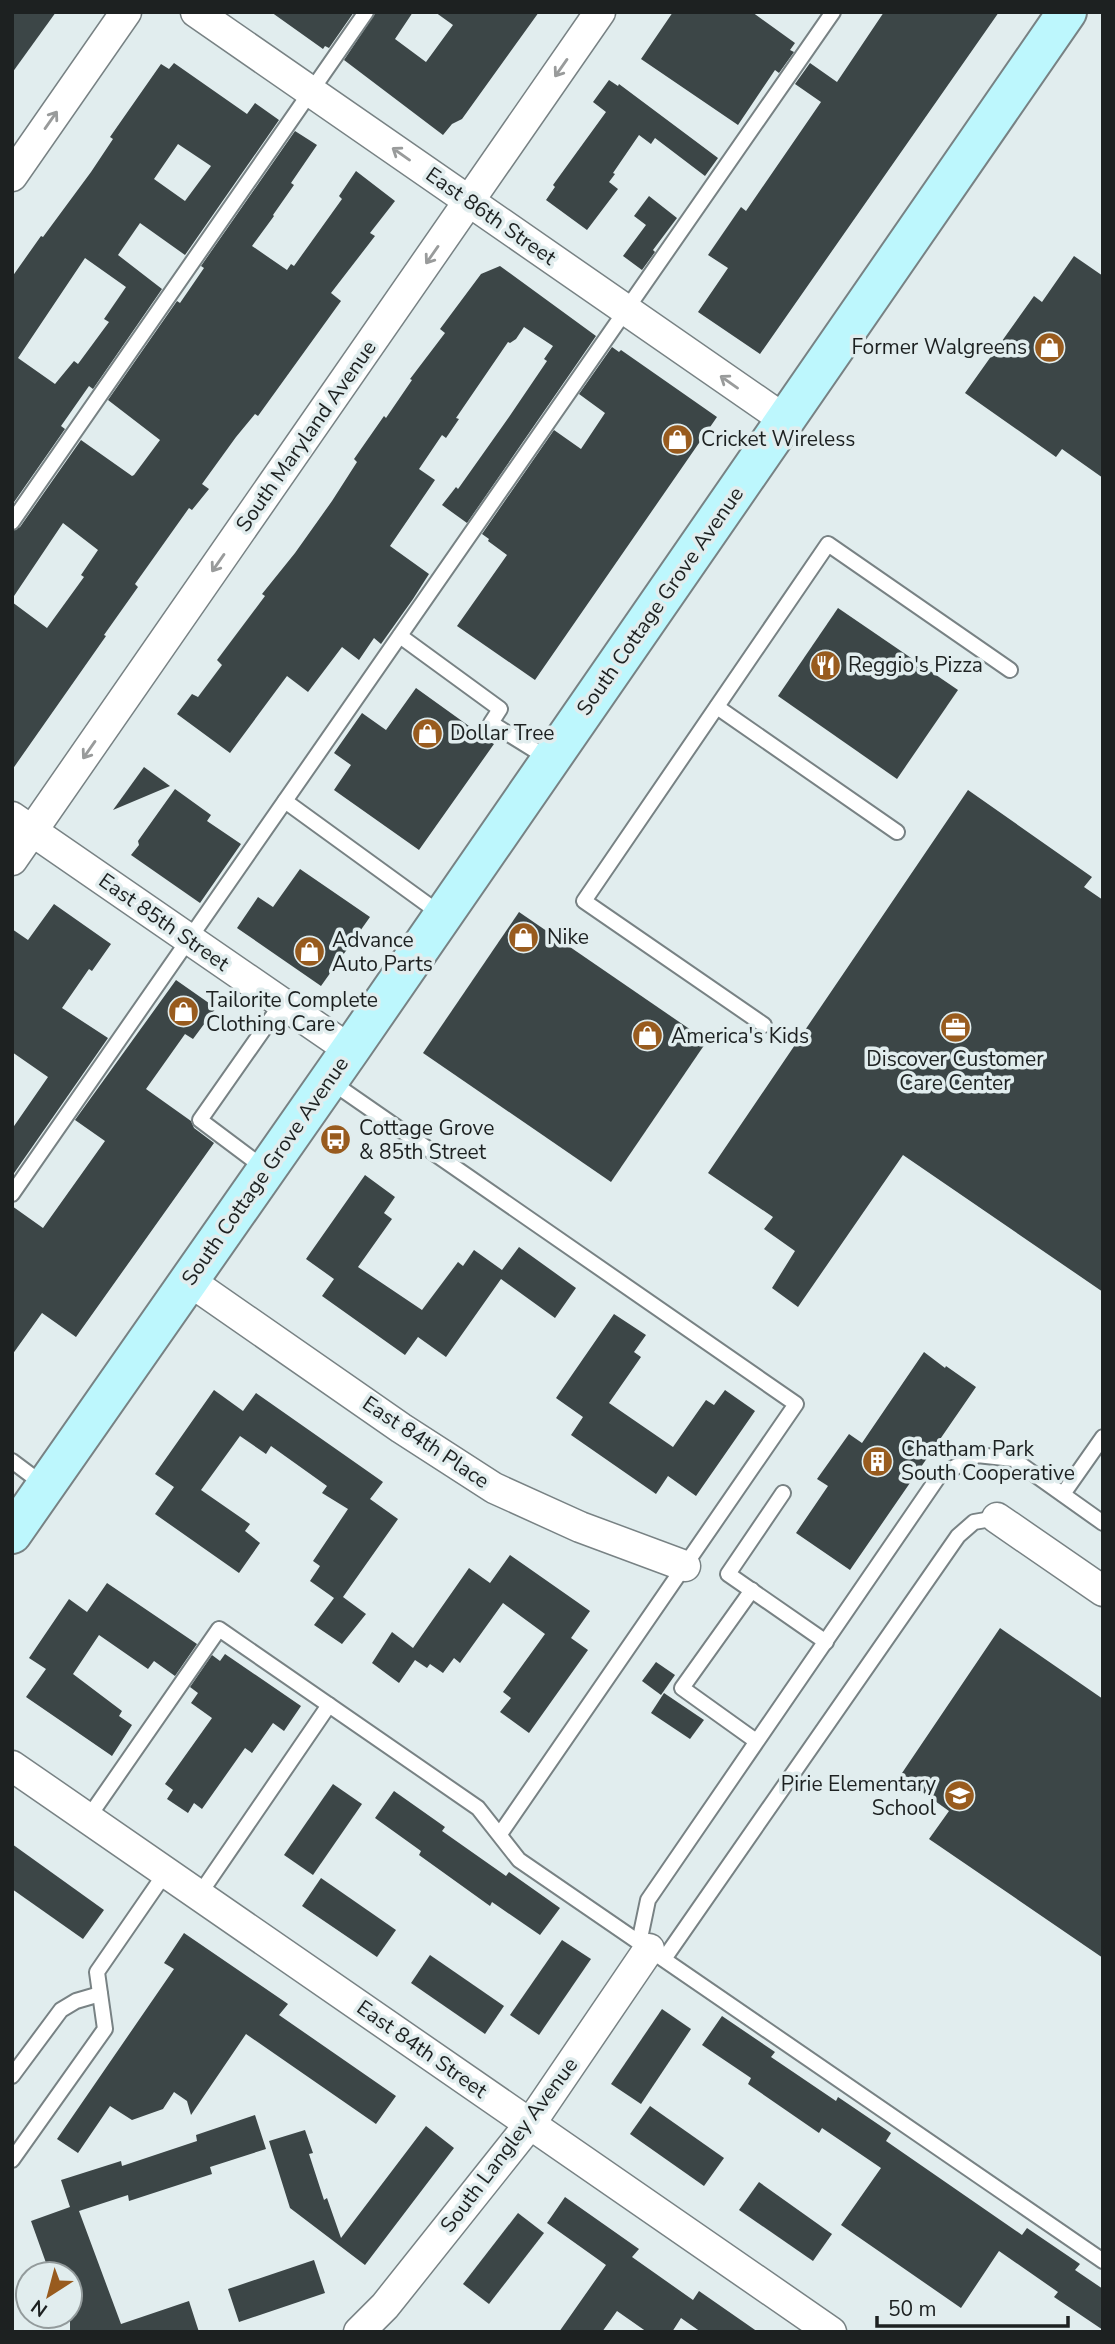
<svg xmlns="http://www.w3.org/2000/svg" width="1115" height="2344" viewBox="0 0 1115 2344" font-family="'Nunito Sans',sans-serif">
<rect width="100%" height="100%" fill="#e1edee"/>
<!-- building -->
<g fill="#3c4647" fill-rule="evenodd">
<polygon points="12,12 56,12 12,73"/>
<polygon points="271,12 354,12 329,48 325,46 323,49"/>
<polygon points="376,12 413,12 395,39 426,62 453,25 435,12 539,12 462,119 452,124 443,135 344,60"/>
<polygon points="673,12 752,12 795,43 790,50 794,52 779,73 775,70 738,125 641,59"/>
<polygon points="884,12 999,12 760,354 698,312 728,268 708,255 741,207 746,211 821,102 795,84 810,63 837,82"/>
<path d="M174 63 247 114 255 103 279 120 185 255 140 223 118 255 162 289 93 389 89 386 61 426 65 429 12 505V277L41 236 43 237 91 172 113 139 110 137 161 64 169 69ZM178 144 211 166 185 201 154 179ZM85 258 126 287 104 319 109 322 78 364 74 361 55 384 18 358Z"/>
<polygon points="609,80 618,86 619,84 718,158 705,176 655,138 651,144 639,135 613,173 615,174 609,182 618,189 587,230 546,200 555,187 553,185 606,112 593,102"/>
<polygon points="295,131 317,145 291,183 294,185 273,215 274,216 252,246 287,270 291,264 294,266 342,199 339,196 356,171 395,201 370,233 375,236 331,293 341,301 258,416 255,414 236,437 202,484 209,489 192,510 189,508 135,584 138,587 104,635 106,636 12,770 12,602 47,628 84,577 81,575 98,550 63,523 12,599 12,531 20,527 81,440 132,476 134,475 160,440 108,400 177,301 180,303 204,268 201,266"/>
<polygon points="649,196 677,218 653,250 655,252 642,270 623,256 646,225 634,216"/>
<polygon points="1074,256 1103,276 1103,478 1062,449 1056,457 965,393 1034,296 1042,302"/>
<polygon points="500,266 596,336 467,523 442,505 456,487 458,489 509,417 547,361 544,359 553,346 524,327 516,339 510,343 508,342 456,418 459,419 446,438 442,435 419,469 435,480 390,546 429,574 413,599 381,644 374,638 359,660 342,647 308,692 287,676 230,753 177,714 192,694 198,697 222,665 217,660 265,596 262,594 295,553 332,501 357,462 354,459 384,416 386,418 412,380 410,379 445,333 440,329 481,274"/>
<polygon points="612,347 619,352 621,350 717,417 535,680 457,626 507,555 488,541 489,539 482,534 554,430 581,449 605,413 579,394"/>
<polygon points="838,608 958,690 897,779 778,696"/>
<polygon points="416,688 494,744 419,850 334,790 351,765 334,753 362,713 386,730"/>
<polygon points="144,767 170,786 113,810"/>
<polygon points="175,789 211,815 207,821 241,844 200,903 131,855 139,845 138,841"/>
<polygon points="968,790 1092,877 1084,887 1103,900 1103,1292 903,1155 798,1307 772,1288 795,1251 764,1229 773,1217 708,1173"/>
<polygon points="300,869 370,917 321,986 237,928 258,897 273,907"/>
<polygon points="54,904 111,944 92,971 89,969 62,1008 108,1038 12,1176 12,1129 48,1077 12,1052 12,929 28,940"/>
<polygon points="519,912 707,1041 611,1182 423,1053"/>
<polygon points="176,980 216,1008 193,1039 185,1034 146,1089 191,1121 194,1128 214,1143 76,1337 42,1313 12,1355 12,1206 43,1228 105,1141 75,1120"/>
<polygon points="365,1175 395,1197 384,1213 392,1219 358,1267 422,1310 458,1262 463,1266 474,1250 502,1270 519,1247 576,1288 555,1318 501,1279 446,1357 418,1337 405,1355 322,1296 334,1279 306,1259"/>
<polygon points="614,1314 646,1335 634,1352 641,1357 609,1403 673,1447 706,1400 714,1405 725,1390 755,1411 696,1496 668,1476 656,1494 571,1435 583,1417 556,1398"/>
<polygon points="924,1352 945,1368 946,1366 976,1387 850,1570 796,1533 828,1486 817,1479 849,1434 862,1443"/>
<polygon points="214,1390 243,1411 256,1393 383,1482 370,1499 398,1519 343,1597 366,1614 342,1644 314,1625 334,1598 310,1581 320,1566 313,1561 348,1509 322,1493 327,1486 271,1446 266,1454 240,1436 201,1490 250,1524 245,1531 260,1543 239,1573 155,1514 174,1487 155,1474"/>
<polygon points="510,1555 590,1611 571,1638 588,1650 529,1733 500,1712 511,1698 503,1692 545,1634 503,1603 460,1663 454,1658 443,1673 430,1664 427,1668 415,1660 399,1683 372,1663 392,1632 413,1648 469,1568 490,1583"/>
<polygon points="107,1583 197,1644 175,1676 154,1661 148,1669 99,1635 73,1674 122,1711 119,1716 132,1725 112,1756 26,1697 46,1669 29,1658 69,1599 87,1612"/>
<polygon points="1000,1628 1103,1699 1103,1958 929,1839 949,1811 900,1776"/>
<polygon points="225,1654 301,1706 284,1731 273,1723 252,1753 245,1748 202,1809 194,1803 188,1813 167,1799 173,1790 165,1784 212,1718 191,1703 198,1693 190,1687 212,1655 220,1661"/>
<polygon points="656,1662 675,1675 661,1695 642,1681"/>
<polygon points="664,1693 704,1720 690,1739 651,1713"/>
<polygon points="333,1784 362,1804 313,1875 284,1855"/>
<polygon points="394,1791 445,1827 442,1831 506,1876 509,1872 560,1908 540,1935 492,1902 490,1906 419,1855 421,1851 375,1818"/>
<polygon points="12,1844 104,1910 83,1939 12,1889"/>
<polygon points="321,1878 396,1930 377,1957 302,1906"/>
<polygon points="184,1933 288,2004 279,2015 396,2096 376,2124 246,2034 191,2115 187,2101 174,2092 163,2109 132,2120 110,2106 78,2153 57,2139 174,1969 164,1963"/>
<polygon points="562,1940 591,1959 539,2035 510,2015"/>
<polygon points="430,1955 504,2006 485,2034 411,1983"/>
<polygon points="662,2009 691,2029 641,2104 611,2084"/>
<polygon points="722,2016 775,2052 771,2057 836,2101 838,2097 891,2133 886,2141 1022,2235 1027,2228 1080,2264 1075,2270 1103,2289 1103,2330 1054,2297 1058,2292 999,2251 961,2308 841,2225 881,2168 822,2128 819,2133 748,2084 751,2078 702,2045"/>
<polygon points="650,2106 724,2158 704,2186 630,2134"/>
<polygon points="255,2115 266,2149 210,2167 212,2174 129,2201 128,2195 79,2211 121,2324 189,2301 199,2332 70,2332 70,2274 50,2274 31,2221 70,2207 61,2180 121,2161 122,2166 197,2141 196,2135"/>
<polygon points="426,2126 454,2148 365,2265 290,2208 269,2141 305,2130 313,2153 309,2154 324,2200 327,2198 341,2238"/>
<polygon points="759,2182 832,2234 813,2261 739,2210"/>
<polygon points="565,2197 639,2249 632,2257 693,2300 699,2291 758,2332 701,2332 681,2318 672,2332 647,2332 617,2311 602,2332 559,2332 606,2265 547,2223"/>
<polygon points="518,2213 544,2233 489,2304 463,2284"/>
<polygon points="314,2260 325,2293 239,2322 228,2289"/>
</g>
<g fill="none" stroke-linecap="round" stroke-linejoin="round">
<defs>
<g id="lane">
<polyline points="12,522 366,12"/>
<polyline points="400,636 500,709 491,723 549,759"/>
<polyline points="717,707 897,832"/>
<polyline points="285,801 442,915"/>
<polyline points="764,1025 584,901 828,544 1010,670"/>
<polyline points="330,1081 796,1404 500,1834"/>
<polyline points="264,1168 200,1120 282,1003"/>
<polyline points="12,1194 833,12"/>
<polyline points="12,1461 44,1485"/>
<polyline points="783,1493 728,1574 826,1642"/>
<polyline points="1063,1494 1103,1437"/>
<polyline points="752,1590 682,1688 756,1741"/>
<polyline points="88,1818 219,1629 478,1808 519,1860 1103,2261"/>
<polyline points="199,1895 329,1705"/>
<polyline points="639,1943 648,1900 939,1476 977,1455 1013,1459 1103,1523"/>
<polyline points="664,1959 958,1536 974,1522 997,1518"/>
<polyline points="12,2076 61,2010 76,2001 100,1994"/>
<polyline points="12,2160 105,2029 97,1972 166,1872"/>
</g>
<g id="street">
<polyline points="196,12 785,420"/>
<polyline points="12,176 126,12"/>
<polyline points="12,817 350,1050"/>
<polyline points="12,860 600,12"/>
<polyline points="188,1280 401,1428 494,1488 580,1527 685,1566"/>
<polyline points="997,1518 1103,1591"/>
<polyline points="12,1766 831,2332"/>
<polyline points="359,2332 385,2306 530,2124 649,1949"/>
</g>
<polyline id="secondary" points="12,1534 350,1050 1067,12"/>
</defs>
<!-- lane casing -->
<use href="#lane" stroke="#788284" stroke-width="18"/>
<!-- street casing -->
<use href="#street" stroke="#788284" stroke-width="33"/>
<!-- secondary casing -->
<use href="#secondary" stroke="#788284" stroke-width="42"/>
<!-- lane -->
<use href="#lane" stroke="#fff" stroke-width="14"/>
<!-- street -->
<use href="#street" stroke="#fff" stroke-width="30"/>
<!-- secondary -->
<use href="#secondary" stroke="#bdf7fd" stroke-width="38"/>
</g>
<!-- one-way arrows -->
<defs><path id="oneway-shaft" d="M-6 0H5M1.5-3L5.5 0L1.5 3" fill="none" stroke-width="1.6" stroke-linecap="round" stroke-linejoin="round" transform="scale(1.75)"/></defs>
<g stroke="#999b9b">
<use href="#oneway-shaft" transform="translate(561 68) rotate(125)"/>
<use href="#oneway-shaft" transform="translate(51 120) rotate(-55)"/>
<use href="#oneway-shaft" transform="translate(401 154) rotate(-145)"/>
<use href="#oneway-shaft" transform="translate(432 255) rotate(125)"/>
<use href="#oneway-shaft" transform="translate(729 382) rotate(-145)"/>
<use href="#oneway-shaft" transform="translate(218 563) rotate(125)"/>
<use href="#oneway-shaft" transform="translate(89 750) rotate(125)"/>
</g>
<!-- icons -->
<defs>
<symbol id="shop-disc" viewBox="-11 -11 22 22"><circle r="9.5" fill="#985b1e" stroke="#e1edee"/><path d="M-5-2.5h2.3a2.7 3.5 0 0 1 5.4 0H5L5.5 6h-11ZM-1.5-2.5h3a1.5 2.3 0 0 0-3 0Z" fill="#fff"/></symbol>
<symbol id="restaurant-disc" viewBox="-11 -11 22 22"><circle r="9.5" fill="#985b1e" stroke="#e1edee"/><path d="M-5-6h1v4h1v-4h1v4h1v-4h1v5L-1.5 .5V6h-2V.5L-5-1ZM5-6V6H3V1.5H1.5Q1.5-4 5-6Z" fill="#fff"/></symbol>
<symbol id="office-disc" viewBox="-11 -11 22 22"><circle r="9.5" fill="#985b1e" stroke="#e1edee"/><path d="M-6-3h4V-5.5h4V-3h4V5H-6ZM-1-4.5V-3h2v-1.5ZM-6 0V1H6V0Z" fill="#fff"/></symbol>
<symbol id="bus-disc" viewBox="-11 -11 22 22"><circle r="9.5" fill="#985b1e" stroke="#e1edee"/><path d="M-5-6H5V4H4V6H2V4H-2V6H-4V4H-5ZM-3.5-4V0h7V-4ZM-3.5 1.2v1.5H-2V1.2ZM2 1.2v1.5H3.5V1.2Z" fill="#fff"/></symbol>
<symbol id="building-disc" viewBox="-11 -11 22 22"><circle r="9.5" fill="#985b1e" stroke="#e1edee"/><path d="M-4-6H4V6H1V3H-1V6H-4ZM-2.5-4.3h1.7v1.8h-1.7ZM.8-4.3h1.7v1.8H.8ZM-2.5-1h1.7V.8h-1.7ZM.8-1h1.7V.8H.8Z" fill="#fff"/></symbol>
<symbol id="school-disc" viewBox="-11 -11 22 22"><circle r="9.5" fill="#985b1e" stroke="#e1edee"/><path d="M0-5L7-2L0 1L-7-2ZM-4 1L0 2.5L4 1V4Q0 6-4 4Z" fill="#fff"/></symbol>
</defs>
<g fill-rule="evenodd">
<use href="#shop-disc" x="1032" y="330" width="35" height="35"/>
<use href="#shop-disc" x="660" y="422" width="35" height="35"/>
<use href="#restaurant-disc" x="808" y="648" width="35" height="35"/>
<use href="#shop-disc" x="410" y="716" width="35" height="35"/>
<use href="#shop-disc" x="506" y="920" width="35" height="35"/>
<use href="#shop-disc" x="292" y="934" width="35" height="35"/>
<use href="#shop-disc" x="166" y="994" width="35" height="35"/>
<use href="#office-disc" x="938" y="1010" width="35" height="35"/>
<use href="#shop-disc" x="630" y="1018" width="35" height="35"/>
<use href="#bus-disc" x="318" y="1122" width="35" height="35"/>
<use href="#building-disc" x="860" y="1444" width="35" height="35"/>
<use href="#school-disc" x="942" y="1778" width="35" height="35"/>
</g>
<g text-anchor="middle" stroke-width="7" stroke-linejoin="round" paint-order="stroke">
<!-- street labels -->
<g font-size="21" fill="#1d2121" stroke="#e1edee">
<text transform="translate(491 216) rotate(35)" y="7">East 86th Street</text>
<text transform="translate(306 436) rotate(-55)" y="7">South Maryland Avenue</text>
<text transform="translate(660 601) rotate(-55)" y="7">South Cottage Grove Avenue</text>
<text transform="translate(164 922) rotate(35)" y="7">East 85th Street</text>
<text transform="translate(265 1171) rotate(-55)" y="7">South Cottage Grove Avenue</text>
<text transform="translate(426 1442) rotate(34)" y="7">East 84th Place</text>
<text transform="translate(422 2049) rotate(35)" y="7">East 84th Street</text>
<text transform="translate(509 2145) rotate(-53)" y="7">South Langley Avenue</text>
</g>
<!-- poi labels -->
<g font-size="21" fill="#1d2121" stroke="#e1edee" text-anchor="start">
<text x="1027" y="354" text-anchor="end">Former Walgreens</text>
<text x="701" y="446">Cricket Wireless</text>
<text x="848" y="672">Reggio's Pizza</text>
<text x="450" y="740">Dollar Tree</text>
<text x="547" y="944">Nike</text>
<text x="332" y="947">Advance<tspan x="332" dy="24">Auto Parts</tspan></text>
<text x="206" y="1007">Tailorite Complete<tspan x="206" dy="24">Clothing Care</tspan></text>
<text x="671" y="1043">America's Kids</text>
<text x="955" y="1066" text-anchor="middle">Discover Customer<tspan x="955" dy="24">Care Center</tspan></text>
<text x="359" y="1135">Cottage Grove<tspan x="359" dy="24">&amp; 85th Street</tspan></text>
<text x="901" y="1456">Chatham Park<tspan x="901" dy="24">South Cooperative</tspan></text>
<text x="936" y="1791" text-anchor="end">Pirie Elementary<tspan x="936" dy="24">School</tspan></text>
</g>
</g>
<!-- border -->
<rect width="1115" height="2344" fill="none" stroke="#1d2121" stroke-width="28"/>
<!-- north arrow -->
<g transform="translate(49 2295) rotate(216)"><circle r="33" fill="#e1edee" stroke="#939b9c" stroke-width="2"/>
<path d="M0-5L12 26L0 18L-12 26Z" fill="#985b1e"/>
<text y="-10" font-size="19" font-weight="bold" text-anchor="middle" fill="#1d2121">N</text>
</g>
<!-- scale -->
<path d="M877 2316v10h191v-10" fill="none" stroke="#1d2121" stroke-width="3.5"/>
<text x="888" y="2316" font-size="21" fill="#1d2121" stroke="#e1edee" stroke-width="5" paint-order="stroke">50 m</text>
</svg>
